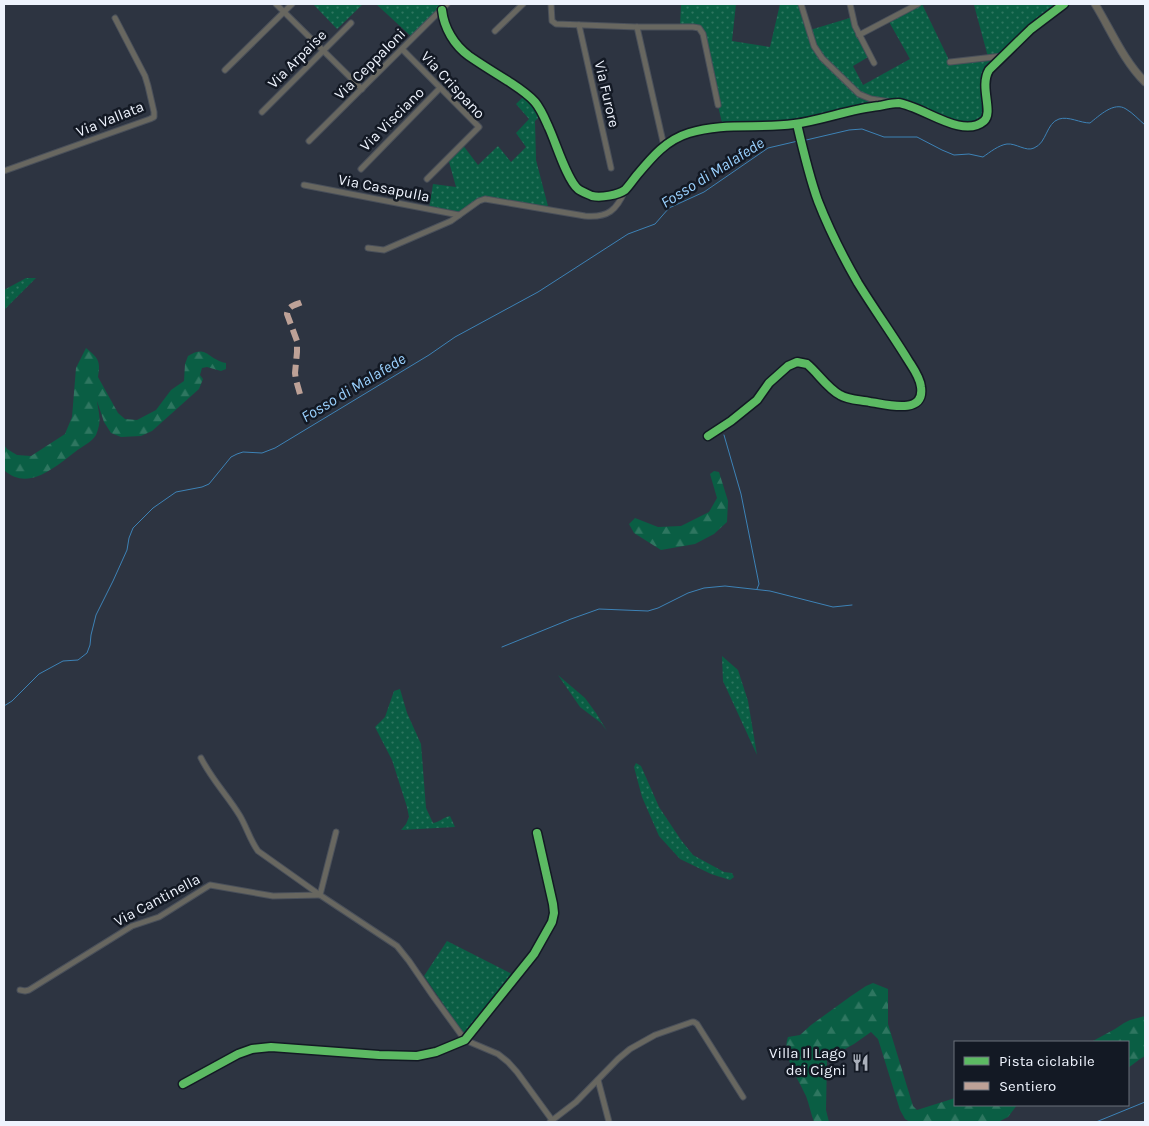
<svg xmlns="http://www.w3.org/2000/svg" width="1149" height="1126" viewBox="0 0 1149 1126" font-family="Karla,sans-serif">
<defs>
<pattern id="grass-dots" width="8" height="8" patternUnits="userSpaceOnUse" patternTransform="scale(1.25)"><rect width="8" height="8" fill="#0a5e44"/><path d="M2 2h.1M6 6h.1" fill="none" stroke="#2e7660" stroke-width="1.8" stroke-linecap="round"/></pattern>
<pattern id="forest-firs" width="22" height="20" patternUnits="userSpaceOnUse" patternTransform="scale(1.25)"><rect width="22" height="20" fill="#0a5e44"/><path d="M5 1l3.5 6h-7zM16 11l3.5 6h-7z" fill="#2e7660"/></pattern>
</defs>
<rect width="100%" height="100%" fill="#2d3441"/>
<!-- grass -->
<g fill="url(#grass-dots)">
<polygon points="313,4 363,4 337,29"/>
<polygon points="376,4 447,4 413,38"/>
<polygon points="681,4 736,4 732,41 770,47 780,4 800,4 810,30 853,17 870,56 853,66 863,85 910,59 888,20 918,4 922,4 950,62 988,57 974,5 977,4 1066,4 1003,56 984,74 985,94 988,111 982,123 959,125 898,103 797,124 723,127 700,29 680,27"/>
<polygon points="526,94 542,114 535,121 536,160 549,210 484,200 459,215 429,209 433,184 456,187 448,158 462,144 478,165 498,146 511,162 526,147 516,133 529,119 516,104"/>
<polygon points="26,278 36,278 4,310 4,290"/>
<polygon points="722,656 738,670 748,701 757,755 723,681"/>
<polygon points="558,675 585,698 596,713 607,731 601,723 580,707"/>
<path d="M400 689 407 713 421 744 426 808 433 823C440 822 442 818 450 816L455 827 401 830 406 824 409 817 407 807 392 760 375 727 385 717 394 691Z"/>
<polygon points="636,763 641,766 659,807 681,840 693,855 724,872 732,873 734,877 730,880 711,874 680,859 659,836 642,797 634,767"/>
<polygon points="447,941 516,976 464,1034 424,976"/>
</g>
<!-- forest -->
<g fill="url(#forest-firs)">
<path d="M86 348C98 358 101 361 98 377L118 413 125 419 137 420 156 410 171 390 184 381 185 364 188 356C207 344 207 359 226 363V369L221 371 207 367 202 368 200 375 203 379 199 389 152 431 141 436 121 437 111 433 104 422 97 401C99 415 102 421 96 435 92 442 81 447 75 452 55 467 28 492 4 470V445L7 449 17 455 31 456 65 434 72 417 76 368Z"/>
<polygon points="714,471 719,472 728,501 727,522 714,534 695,544 661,550 634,533 629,524 635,518 658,527 681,526 709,512 717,498 710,474"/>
<path d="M873 983 888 989V1024L913 1106 917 1110 955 1098V1105H1017L1008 1117 998 1122H910L905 1119 900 1110 878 1039 871 1032 854 1044 827 1059 826 1110 829 1122H814C811 1114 809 1104 806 1096 799 1080 781 1055 788 1037L800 1035 811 1025 851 996 866 986Z"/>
<polygon points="1145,1016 1145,1056 1140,1059 1128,1068 1128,1042 1091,1042 1115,1029 1124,1023 1130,1020"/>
</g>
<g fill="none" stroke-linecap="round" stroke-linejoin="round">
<!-- stream -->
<g stroke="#3d82b6" stroke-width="1">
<path d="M802 141 849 130 862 129 884 137H917L942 150 954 155 969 154 983 157C990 152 999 145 1007 144 1016 143 1026 152 1034 148 1047 143 1046 123 1059 119 1069 116 1080 123 1090 123 1099 116 1114 101 1126 109 1133 113 1139 120 1145 125"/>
<polyline points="724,435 741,494 759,584 757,589"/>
<polyline points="502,647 571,619 599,609 648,611 658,608 688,593 704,588 725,586 770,591 833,607 852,605"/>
<polyline points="4,706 12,701 39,674 63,661 78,660 87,653 90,645 91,635 96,615 113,581 127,550 129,538 133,528 153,508 176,492 202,487 209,484 231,457 237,454 243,452 262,453 275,448 429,355 455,337 538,292 628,234 655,224 669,208 704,192 768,148 798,141"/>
<polyline points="1096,1122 1145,1102"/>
</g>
<defs>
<g id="minor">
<polyline points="276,4 362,89"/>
<polyline points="551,4 552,21 556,24 637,27 693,27 699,28 703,34 718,105"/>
<polyline points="801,4 814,46 822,58 859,94 871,99 890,102"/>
<polyline points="850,4 855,26 874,63"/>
<path d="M442 10C444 28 454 45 469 56 482 65 495 73 508 81 517 87 527 93 535 102 541 109 545 119 549 128 556 143 567 180 578 189 582 192 588 194 592 196 601 198 618 195 625 190 629 186 633 180 637 175 652 157 666 140 689 133 723 122 760 129 794 124 823 120 850 109 879 106 885 105 892 103 898 103 921 105 962 140 984 121 994 112 979 87 989 70L1031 29 1064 4"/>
<polyline points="579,25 611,168"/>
<polyline points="637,27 664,146"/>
<polyline points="495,31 523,4"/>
<polyline points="859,35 918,4"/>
<polyline points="402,49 479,127 427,179"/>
<polyline points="950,62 1003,56"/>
<polyline points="225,70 292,4"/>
<polyline points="262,112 351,23"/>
<polyline points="309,141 447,4"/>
<polyline points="361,169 440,88"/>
<polyline points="4,171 150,119 154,117 154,112 148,86 145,76 115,18"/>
<polyline points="304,185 459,215"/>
<path d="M368 248 384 250 451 221 479 201 485 199 491 200 585 216C608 218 617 210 625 190"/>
<path d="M708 436 731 421 757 400 769 383 788 366 797 362 807 364C818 373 827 388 840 395 848 400 861 400 870 402 885 404 925 416 921 387 920 377 913 368 908 360 892 334 874 309 858 283 843 257 829 229 818 201 809 176 803 150 797 124"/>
<path d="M201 758C212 780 228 796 240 816 247 828 250 840 258 851L320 895 397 946 409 961 433 996 465 1040 498 1054 508 1062 517 1072 552 1120"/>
<polyline points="20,990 25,991 29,990 132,926 159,917 210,885 273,896 320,895 336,832"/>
<polyline points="598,1080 609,1122"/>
<polyline points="183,1084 238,1054 252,1049 271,1047 379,1055 417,1056 436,1052 465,1040 534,954 552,922 554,913 553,904 537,833"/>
<polyline points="550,1122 576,1102 618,1059 630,1049 655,1035 692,1022 694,1022 697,1024 743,1097"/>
</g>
<path id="secondary" d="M1095 4C1111 30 1123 60 1145 82"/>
</defs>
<!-- minor casing -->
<use href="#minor" stroke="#4a505a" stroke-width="7"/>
<!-- secondary casing -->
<use href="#secondary" stroke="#4a505a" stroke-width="9"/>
<!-- minor -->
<use href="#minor" stroke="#686760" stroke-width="5"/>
<!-- secondary -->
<use href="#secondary" stroke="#69665d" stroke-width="7"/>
<!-- quiet -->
<path stroke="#bda197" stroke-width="6" stroke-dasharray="12 6" stroke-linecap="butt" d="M300 394 296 380 295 373 297 352V341L287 314C288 304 299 305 306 300"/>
<defs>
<g id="cycleway">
<path d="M442 10C444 28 454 45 469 56 482 65 495 73 508 81 517 87 527 93 535 102 541 109 545 119 549 128 556 143 567 180 578 189 582 192 588 194 592 196 601 198 618 195 625 190 629 186 633 180 637 175 652 157 666 140 689 133 723 122 760 129 794 124 823 120 850 109 879 106 885 105 892 103 898 103 921 105 962 140 984 121 994 112 979 87 989 70L1031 29 1064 4"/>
<path d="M708 436 731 421 757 400 769 383 788 366 797 362 807 364C818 373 827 388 840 395 848 400 861 400 870 402 885 404 925 416 921 387 920 377 913 368 908 360 892 334 874 309 858 283 843 257 829 229 818 201 809 176 803 150 797 124"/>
<polyline points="183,1084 238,1054 252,1049 271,1047 379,1055 417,1056 436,1052 465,1040 534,954 552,922 554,913 553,904 537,833"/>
</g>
</defs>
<!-- cycleway casing -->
<use href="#cycleway" stroke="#131924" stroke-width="11"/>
<!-- cycleway -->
<use href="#cycleway" stroke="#5cba63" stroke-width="8"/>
</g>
<!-- icons -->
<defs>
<symbol id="restaurant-bare" viewBox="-9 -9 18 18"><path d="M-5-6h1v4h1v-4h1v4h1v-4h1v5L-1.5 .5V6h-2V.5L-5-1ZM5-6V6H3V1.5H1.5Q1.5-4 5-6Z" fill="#aab0bb" stroke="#131924" stroke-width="2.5" paint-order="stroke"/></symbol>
</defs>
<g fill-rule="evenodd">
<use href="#restaurant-bare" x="848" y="1050" width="25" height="25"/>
</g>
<g text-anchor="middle" stroke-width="5" stroke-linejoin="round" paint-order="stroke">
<!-- street labels -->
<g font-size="15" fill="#eef3fd" stroke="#131924">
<text transform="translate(297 59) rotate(-45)" y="5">Via Arpaise</text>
<text transform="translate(370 64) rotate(-45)" y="5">Via Ceppaloni</text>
<text transform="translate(453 85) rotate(47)" y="5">Via Crispano</text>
<text transform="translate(607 94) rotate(77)" y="5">Via Furore</text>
<text transform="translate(110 119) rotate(-22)" y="5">Via Vallata</text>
<text transform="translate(392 119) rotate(-45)" y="5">Via Visciano</text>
<text transform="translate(384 188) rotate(11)" y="5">Via Casapulla</text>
<text transform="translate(157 900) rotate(-28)" y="5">Via Cantinella</text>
</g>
<!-- poi labels -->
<g font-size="15" fill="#eef3fd" stroke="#131924" text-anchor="end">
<text x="846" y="1058">Villa Il Lago<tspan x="846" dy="17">dei Cigni</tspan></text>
</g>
<!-- water labels -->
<g font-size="16" font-style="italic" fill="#9ad1fe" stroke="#131924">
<text transform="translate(712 172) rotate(-32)" y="6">Fosso di Malafede</text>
<text transform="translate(353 387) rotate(-31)" y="6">Fosso di Malafede</text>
</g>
</g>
<!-- border -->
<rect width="1149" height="1126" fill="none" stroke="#eef3fd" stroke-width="10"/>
<!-- legend -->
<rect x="954" y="1041" width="175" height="65" fill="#131924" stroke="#6b707b"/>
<rect x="964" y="1057" width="25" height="8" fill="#5cba63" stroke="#6b707b"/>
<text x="999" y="1066" font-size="15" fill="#eef3fd">Pista ciclabile</text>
<rect x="964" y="1082" width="25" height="8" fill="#bda197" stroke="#6b707b"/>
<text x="999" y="1091" font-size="15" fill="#eef3fd">Sentiero</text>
</svg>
